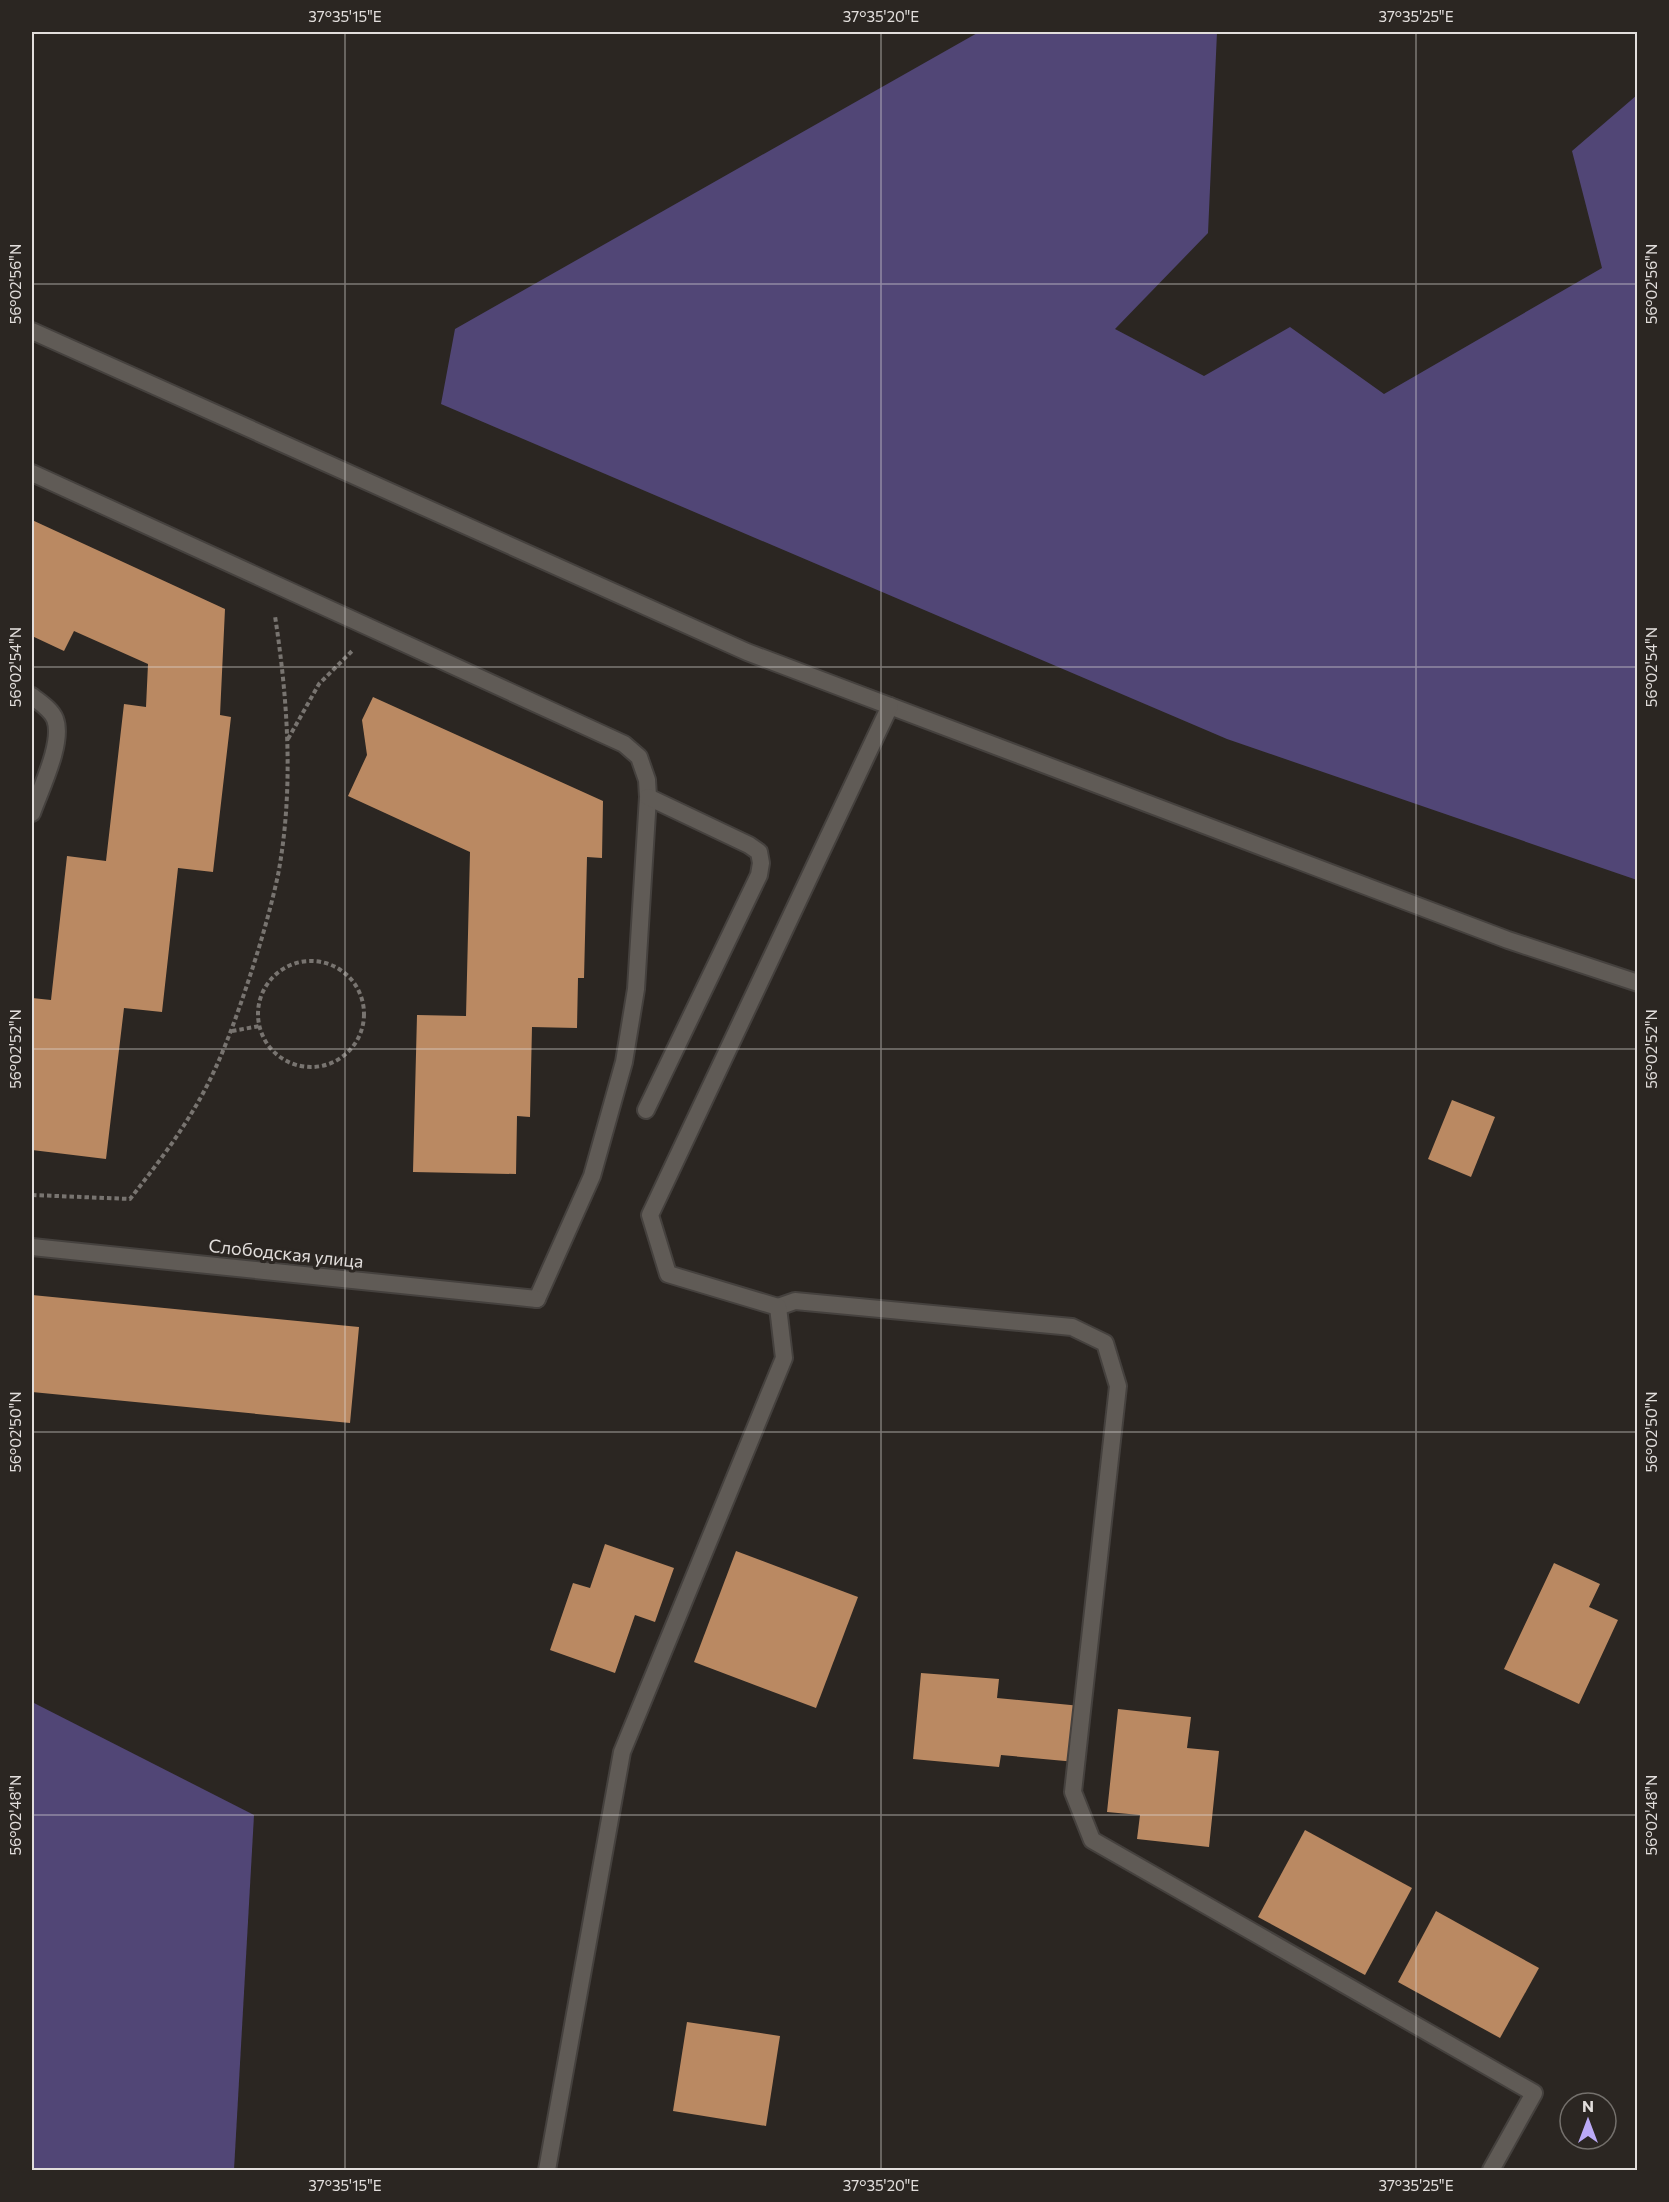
<svg xmlns="http://www.w3.org/2000/svg" width="1669" height="2202" viewBox="0 0 1669 2202" font-family="Commissioner,sans-serif">
<rect width="100%" height="100%" fill="#2b2622"/>
<!-- forest -->
<g fill="#514676">
<polygon points="979,32 1217,32 1208,233 1115,329 1204,376 1290,327 1384,394 1602,268 1572,151 1637,95 1637,880 1227,739 441,404 455,329"/>
<polygon points="32,1702 254,1815 234,2170 32,2170"/>
</g>
<!-- building -->
<g fill="#ba8962">
<polygon points="32,520 225,609 220,715 231,717 213,872 178,868 162,1012 124,1008 106,1159 32,1150 32,998 51,1000 67,856 106,861 124,704 146,707 148,664 74,631 64,651 32,636"/>
<polygon points="373,697 603,801 602,858 587,857 584,978 578,978 577,1028 532,1027 530,1117 517,1116 516,1174 413,1172 417,1015 466,1016 470,852 348,796 367,755 362,720"/>
<polygon points="1452,1100 1495,1117 1471,1177 1428,1159"/>
<polygon points="32,1295 359,1327 350,1423 32,1392"/>
<polygon points="605,1544 674,1568 655,1622 635,1615 615,1673 550,1650 573,1583 590,1588"/>
<polygon points="736,1551 858,1597 816,1708 694,1662"/>
<polygon points="1554,1563 1600,1584 1589,1607 1618,1620 1579,1704 1504,1669"/>
<polygon points="921,1673 999,1679 997,1698 1081,1706 1076,1762 1001,1755 999,1767 913,1759"/>
<polygon points="1118,1709 1191,1717 1187,1748 1219,1751 1209,1847 1137,1839 1140,1815 1107,1812"/>
<polygon points="1305,1830 1412,1888 1365,1975 1258,1917"/>
<polygon points="1436,1911 1539,1968 1500,2038 1398,1982"/>
<polygon points="687,2022 780,2036 766,2126 673,2111"/>
</g>
<g fill="none" stroke-linecap="round" stroke-linejoin="round">
<defs>
<g id="service">
<polyline points="32,473 624,744 639,757 647,780 648,797 636,989 624,1062 592,1176 537,1299"/>
<path d="M32 696C39 702 51 709 55 719 64 742 40 790 32 813"/>
<polyline points="646,1110 759,875 761,863 759,852 749,845 648,797"/>
</g>
<g id="minor">
<polyline points="32,331 747,652 1508,940 1638,983"/>
<polyline points="32,1247 537,1299"/>
<polyline points="778,1307 795,1301 1072,1327 1105,1343 1118,1386 1073,1792 1092,1840 1534,2093 1491,2170"/>
<polyline points="547,2170 622,1752 784,1358 778,1307 668,1274 650,1215 890,706"/>
</g>
</defs>
<!-- service casing -->
<use href="#service" stroke="#45413e" stroke-width="20"/>
<!-- minor casing -->
<use href="#minor" stroke="#45413e" stroke-width="20"/>
<!-- path -->
<g stroke="#787470" stroke-width="4" stroke-dasharray="4.5 3" stroke-linecap="butt">
<polyline points="288,739 319,684 352,651"/>
<circle cx="311" cy="1014" r="53"/>
<polyline points="232,1031 260,1026"/>
<path d="M32 1195 130 1199C151 1172 173 1144 191 1114 216 1074 232 1030 247 985 259 949 270 912 278 875 294 790 288 701 275 616"/>
</g>
<!-- service -->
<use href="#service" stroke="#605b56" stroke-width="16"/>
<!-- minor -->
<use href="#minor" stroke="#605b56" stroke-width="16"/>
</g>
<!-- ticks -->
<path fill="none" stroke="#e2dedc" stroke-width="1.5" stroke-opacity="0.45" d="M345 32V2170M881 32V2170M1416 32V2170M32 284H1638M32 667H1638M32 1049H1638M32 1432H1638M32 1815H1638"/>
<g text-anchor="middle" stroke-width="6" stroke-linejoin="round" paint-order="stroke">
<!-- street labels -->
<g font-size="18" fill="#e2dedc" stroke="#2b2622">
<text transform="translate(286 1254) rotate(6)" y="6">Слободская улица</text>
</g>
</g>
<!-- border -->
<rect width="1669" height="2202" fill="none" stroke="#2b2622" stroke-width="66"/>
<!-- north arrow -->
<g transform="translate(1588 2121)"><circle r="28" fill="#2b2622" stroke="#74706c" stroke-width="1.5"/>
<path d="M0-4.5L10 22L0 15L-10 22Z" fill="#bbaaf6"/>
<text y="-9" font-size="16" font-weight="bold" text-anchor="middle" fill="#e2dedc">N</text>
</g>
<rect x="33" y="33" width="1603" height="2136" fill="none" stroke="#e2dedc" stroke-width="2"/>
<g font-size="15" text-anchor="middle" fill="#e2dedc">
<text x="345" y="22">37°35'15"E</text>
<text x="881" y="22">37°35'20"E</text>
<text x="1416" y="22">37°35'25"E</text>
<text transform="translate(16 284) rotate(-90)" y="5">56°02'56"N</text>
<text transform="translate(1652 284) rotate(-90)" y="5">56°02'56"N</text>
<text transform="translate(16 667) rotate(-90)" y="5">56°02'54"N</text>
<text transform="translate(1652 667) rotate(-90)" y="5">56°02'54"N</text>
<text transform="translate(16 1049) rotate(-90)" y="5">56°02'52"N</text>
<text transform="translate(1652 1049) rotate(-90)" y="5">56°02'52"N</text>
<text transform="translate(16 1432) rotate(-90)" y="5">56°02'50"N</text>
<text transform="translate(1652 1432) rotate(-90)" y="5">56°02'50"N</text>
<text transform="translate(16 1815) rotate(-90)" y="5">56°02'48"N</text>
<text transform="translate(1652 1815) rotate(-90)" y="5">56°02'48"N</text>
<text x="345" y="2191">37°35'15"E</text>
<text x="881" y="2191">37°35'20"E</text>
<text x="1416" y="2191">37°35'25"E</text>
</g>
</svg>
